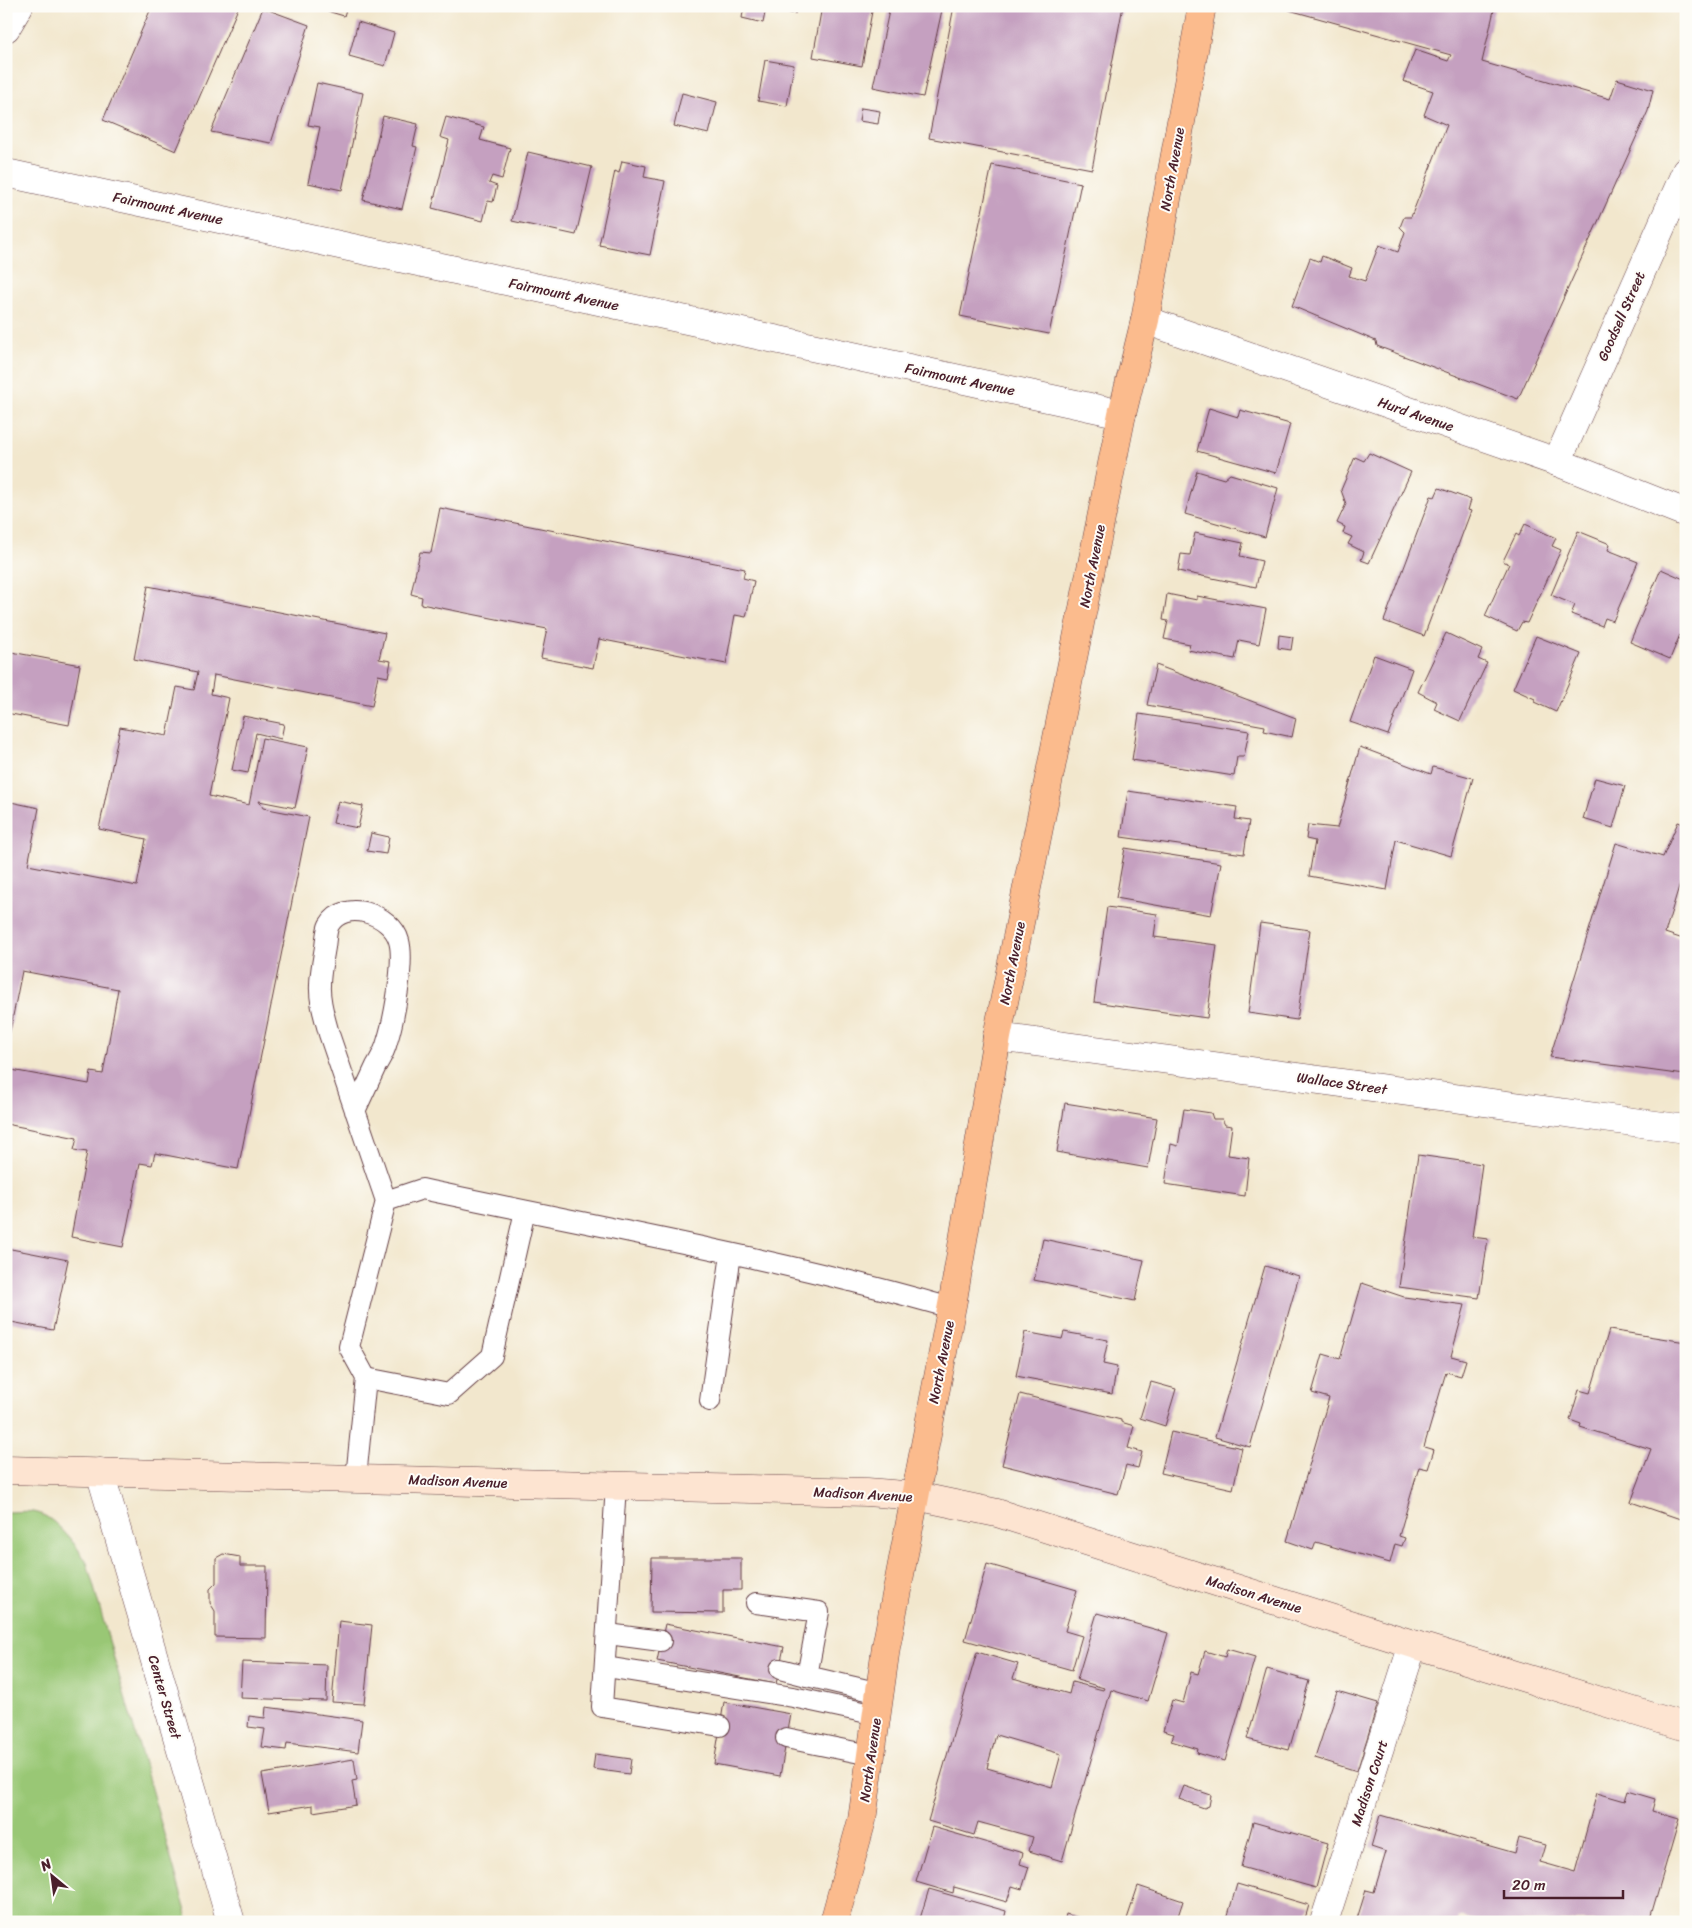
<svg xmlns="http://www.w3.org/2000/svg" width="1692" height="1928" viewBox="0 0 1692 1928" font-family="Sriracha,sans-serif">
<rect width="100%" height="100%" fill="#fdfcf7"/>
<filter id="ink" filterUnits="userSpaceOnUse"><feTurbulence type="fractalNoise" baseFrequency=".02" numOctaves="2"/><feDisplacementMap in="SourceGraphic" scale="10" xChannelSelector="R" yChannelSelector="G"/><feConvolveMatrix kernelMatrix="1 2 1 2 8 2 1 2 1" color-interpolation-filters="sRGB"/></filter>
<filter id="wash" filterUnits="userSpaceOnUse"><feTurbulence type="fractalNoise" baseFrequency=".0096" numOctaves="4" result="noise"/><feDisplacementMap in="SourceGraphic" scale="20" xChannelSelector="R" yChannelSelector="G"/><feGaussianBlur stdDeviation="1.12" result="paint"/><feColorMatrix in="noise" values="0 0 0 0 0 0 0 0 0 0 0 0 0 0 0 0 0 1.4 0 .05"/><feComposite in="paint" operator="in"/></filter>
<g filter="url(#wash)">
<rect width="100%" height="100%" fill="#f2e7cd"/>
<!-- green -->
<path fill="#99c775" stroke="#727350" d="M6 1512C16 1512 28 1510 38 1513 56 1518 78 1547 87 1563L189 1922H6Z"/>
<g id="blocks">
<!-- building -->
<g fill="#c5a0c0" fill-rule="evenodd">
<polygon points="152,6 239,6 176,151 103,120"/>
<polygon points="310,6 347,6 344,16"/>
<polygon points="744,6 797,6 795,14 766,8 763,23 742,18"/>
<polygon points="822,6 873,6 862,66 813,57"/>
<polygon points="890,6 938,6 938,10 942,10 923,97 873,87"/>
<polygon points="954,6 1123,6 1092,169 929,138"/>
<polygon points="1290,6 1495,6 1482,62 1610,99 1617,79 1653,90 1648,111 1518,399 1377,346 1376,341 1292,306 1310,258 1320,262 1322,256 1352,268 1349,276 1365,281 1379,245 1398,252 1405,232 1400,227 1404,217 1411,217 1447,125 1424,115 1433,91 1403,81 1415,50 1448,61 1451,55 1289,10"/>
<polygon points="263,8 309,25 271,143 211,132"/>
<polygon points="358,22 394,33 385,66 349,56"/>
<polygon points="765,60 794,65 787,106 758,101"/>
<polygon points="317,83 363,93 342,190 308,183 320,127 308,125"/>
<polygon points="682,93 717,102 709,134 674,126"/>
<polygon points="861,108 880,111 878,124 859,121"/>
<polygon points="383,116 418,124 413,146 417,147 402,209 363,200"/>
<polygon points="446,117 484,127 480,140 510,148 502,179 492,176 489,183 497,186 493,202 488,201 483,221 432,208 449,140 440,137"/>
<polygon points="528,152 592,167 576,235 512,221"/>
<polygon points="622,161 646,166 644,177 665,181 650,255 599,245 615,171 619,173"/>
<polygon points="992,165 1081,183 1049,334 960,316"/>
<polygon points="1209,408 1238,417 1240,410 1290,424 1276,473 1197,451"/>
<polygon points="1369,453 1411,472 1369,563 1361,560 1364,552 1348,544 1352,537 1343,533 1345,527 1337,523 1346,504 1341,490 1355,457 1364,461"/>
<polygon points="1197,471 1224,479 1230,474 1278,488 1265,537 1185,514"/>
<polygon points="1439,488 1471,500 1468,510 1471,511 1424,636 1384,621 1431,496 1435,497"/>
<polygon points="440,508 745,569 743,578 754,581 746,617 735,615 726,664 599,639 593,668 541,658 547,629 421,604 422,597 411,594 420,552 431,553"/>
<polygon points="1525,524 1556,538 1552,546 1561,550 1527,623 1522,622 1517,631 1485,616 1509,564 1503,561 1516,534 1519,536"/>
<polygon points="1578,531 1610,544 1608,550 1638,562 1613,621 1605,618 1602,626 1571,614 1575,605 1551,595"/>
<polygon points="1195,533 1243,543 1240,556 1262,561 1256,587 1178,571 1181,554 1190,555"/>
<polygon points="1661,569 1686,580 1686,620 1670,659 1630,642"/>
<polygon points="148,586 385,633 379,659 391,661 388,677 378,675 372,706 214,675 211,694 229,698 209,796 249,805 262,738 308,747 295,808 259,801 263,808 309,817 238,1169 155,1153 152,1165 140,1163 123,1247 71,1237 87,1152 74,1150 77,1138 6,1124 6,1069 89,1084 91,1072 103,1074 118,989 22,971 6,1051 6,801 39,808 28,865 137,886 146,839 99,829 120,727 167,736 177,687 194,690 198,672 134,659"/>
<polygon points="1167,594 1197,600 1197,596 1266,609 1259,644 1239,640 1235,659 1188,650 1190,644 1164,639 1168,621 1163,620"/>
<polygon points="1446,633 1482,650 1478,659 1487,663 1460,721 1434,709 1437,702 1418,692"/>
<polygon points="1279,635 1293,637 1291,650 1278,648"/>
<polygon points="1536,636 1581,654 1556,712 1534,702 1535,699 1513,689"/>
<polygon points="6,651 80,665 69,725 6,713"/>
<polygon points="1374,655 1412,669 1388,735 1350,722"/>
<polygon points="1156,665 1296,718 1292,737 1264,731 1265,726 1147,705"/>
<polygon points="1139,714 1249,731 1244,757 1237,757 1234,776 1132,760"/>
<polygon points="243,716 284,724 281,739 256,733 248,773 232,770"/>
<polygon points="1360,747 1431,774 1433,767 1473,778 1451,856 1396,840 1387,890 1309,876 1315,841 1306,839 1308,825 1337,828"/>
<polygon points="1595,778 1625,786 1613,828 1583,819"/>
<polygon points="1128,791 1237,807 1235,819 1249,821 1244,854 1121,837"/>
<polygon points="338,801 363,806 358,828 333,823"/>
<polygon points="1678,822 1686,825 1686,863 1665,933 1686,940 1685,1075 1550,1057 1616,843 1663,857"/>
<polygon points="371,833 389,837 386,854 367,851"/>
<polygon points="1125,848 1221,863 1211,915 1116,898"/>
<polygon points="1107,907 1157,914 1154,937 1217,945 1207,1018 1094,1002"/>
<polygon points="1260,923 1310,930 1297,1020 1248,1013"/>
<polygon points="1065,1103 1157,1118 1148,1168 1057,1152"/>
<polygon points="1184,1109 1211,1113 1213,1119 1222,1119 1225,1125 1232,1126 1228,1155 1249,1158 1245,1196 1165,1184 1171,1144 1178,1146"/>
<polygon points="1418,1155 1482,1164 1472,1237 1488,1239 1479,1298 1399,1287"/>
<polygon points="1043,1239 1144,1260 1135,1301 1034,1280"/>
<polygon points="6,1248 68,1260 53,1330 6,1321"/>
<polygon points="1265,1266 1299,1276 1250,1447 1215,1437"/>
<polygon points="1362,1283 1404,1297 1465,1305 1451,1356 1466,1360 1461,1376 1446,1372 1424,1447 1434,1450 1428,1469 1419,1467 1399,1536 1405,1538 1402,1546 1395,1544 1390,1563 1316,1542 1313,1550 1287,1541 1329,1398 1312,1393 1323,1354 1340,1359"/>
<polygon points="1609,1330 1686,1342 1686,1521 1631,1502 1651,1449 1580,1427 1581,1424 1570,1420 1579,1390 1590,1393"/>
<polygon points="1025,1332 1062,1339 1064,1332 1108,1340 1103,1364 1117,1367 1112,1394 1016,1376"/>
<polygon points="1151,1382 1176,1389 1165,1426 1140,1418"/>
<polygon points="1020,1394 1121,1420 1121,1422 1134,1426 1128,1448 1142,1452 1138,1468 1126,1465 1118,1494 1002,1465"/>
<polygon points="1171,1432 1242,1448 1233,1489 1161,1473"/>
<polygon points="223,1554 240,1557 240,1566 267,1566 266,1638 215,1637 215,1611 210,1603 210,1589 216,1583 216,1558"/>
<polygon points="652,1558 741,1558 741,1590 723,1590 723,1613 651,1612"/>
<polygon points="987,1564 1077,1590 1065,1631 1082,1636 1072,1670 965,1640"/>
<path d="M1097 1613 1168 1633 1148 1701 1111 1690 1062 1861 1029 1851 1033 1837 978 1822 974 1835 928 1821 977 1652 1018 1664 1013 1678 1069 1694 1072 1682 1103 1690 1104 1688 1077 1680ZM996 1735 1061 1754 1052 1787 987 1768Z"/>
<polygon points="339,1621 372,1625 364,1704 332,1702"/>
<polygon points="665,1624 784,1647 776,1684 657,1661"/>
<polygon points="1227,1649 1255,1657 1225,1761 1197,1753 1198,1749 1171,1741 1174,1734 1163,1731 1172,1700 1183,1703 1191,1672 1198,1674 1205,1651 1225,1657"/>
<polygon points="242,1662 327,1665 326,1701 240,1698"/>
<polygon points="1267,1669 1309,1681 1289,1750 1247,1739"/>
<polygon points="1337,1691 1378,1703 1357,1771 1315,1758"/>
<polygon points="724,1702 791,1714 780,1776 714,1764"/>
<polygon points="266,1707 362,1720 358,1752 287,1743 286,1750 262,1747 265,1729 248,1727 249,1716 265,1718"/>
<polygon points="595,1754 631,1759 629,1774 593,1769"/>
<polygon points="354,1759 357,1780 352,1781 356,1805 313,1812 313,1805 269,1812 262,1774"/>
<polygon points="1184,1786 1211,1795 1209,1806 1204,1808 1179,1799"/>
<polygon points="1628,1791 1655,1799 1652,1811 1679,1819 1649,1922 1477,1922 1459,1917 1458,1922 1356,1922 1366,1890 1374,1892 1386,1852 1371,1847 1380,1815 1515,1853 1519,1838 1545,1845 1540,1862 1575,1872 1597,1793 1625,1801"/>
<polygon points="1253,1822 1328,1843 1316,1888 1241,1867"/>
<polygon points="932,1827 1023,1853 1020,1864 1029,1867 1022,1889 1012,1886 1007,1902 954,1887 953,1893 916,1882"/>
<polygon points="1237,1884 1309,1905 1304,1922 1226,1922"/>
<polygon points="1138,1886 1183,1901 1176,1922 1126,1922"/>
<polygon points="929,1889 1006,1911 1004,1920 1009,1922 919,1922"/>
<polygon points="1066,1914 1089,1921 1089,1922 1064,1922"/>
</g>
</g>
</g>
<g filter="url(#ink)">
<use href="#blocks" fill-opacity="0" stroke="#633d43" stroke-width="1"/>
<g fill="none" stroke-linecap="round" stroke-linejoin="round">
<defs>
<g id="lane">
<path d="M355 1111C362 1096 369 1081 376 1066 380 1059 385 1051 387 1042 394 1020 405 962 399 941 392 914 344 898 329 925 326 931 326 941 325 947 323 960 320 973 320 985 319 1002 325 1018 329 1034L386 1201"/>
<polyline points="366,1378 449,1394 492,1356 525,1211"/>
<polyline points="710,1401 731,1254"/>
<path d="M356 1478 366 1378 349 1347 386 1201 422 1189C599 1227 778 1258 951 1308"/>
<polyline points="616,1485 602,1707 720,1726"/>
<polyline points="756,1603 819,1612 807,1676 880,1693"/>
<polyline points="608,1634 661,1641"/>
<polyline points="606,1667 793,1697 877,1715"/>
<polyline points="780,1669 807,1676"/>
<polyline points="786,1738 870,1755"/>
</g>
<g id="street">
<polyline points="6,28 19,6"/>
<polyline points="6,173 1122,414"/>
<polyline points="1145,320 1557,462 1686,513"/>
<polyline points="1557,462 1686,171"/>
<polyline points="997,1037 1686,1129"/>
<polyline points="100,1472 231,1922"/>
<polyline points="1324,1922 1413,1644"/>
</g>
<polyline id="secondary" points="6,1470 867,1492 916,1496 997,1513 1413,1644 1686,1727"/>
<polyline id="primary" points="834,1922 862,1820 886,1647 953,1300 997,1037 1122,414 1145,320 1202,6"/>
</defs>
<!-- lane casing -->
<use href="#lane" stroke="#633d43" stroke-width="22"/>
<!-- street casing -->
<use href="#street" stroke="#633d43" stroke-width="29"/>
<!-- secondary casing -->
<use href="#secondary" stroke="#633d43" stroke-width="29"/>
<!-- primary casing -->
<use href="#primary" stroke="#633d43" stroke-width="29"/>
<!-- lane -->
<use href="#lane" stroke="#fff" stroke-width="20"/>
<!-- street -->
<use href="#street" stroke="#fff" stroke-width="28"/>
<!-- secondary -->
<use href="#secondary" stroke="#fde4d1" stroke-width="28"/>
<!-- primary -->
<use href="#primary" stroke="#fbbb8d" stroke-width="28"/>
</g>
</g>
<g text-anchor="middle" stroke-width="4" stroke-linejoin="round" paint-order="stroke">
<!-- street labels -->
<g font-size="14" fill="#4a1f2b" stroke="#fdfcf7">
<text transform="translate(1172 169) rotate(-80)" y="5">North Avenue</text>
<text transform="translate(168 208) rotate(12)" y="5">Fairmount Avenue</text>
<text transform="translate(564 294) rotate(12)" y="5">Fairmount Avenue</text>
<text transform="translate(1621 316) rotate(-66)" y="5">Goodsell Street</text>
<text transform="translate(960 379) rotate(12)" y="5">Fairmount Avenue</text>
<text transform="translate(1416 414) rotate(19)" y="5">Hurd Avenue</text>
<text transform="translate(1092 566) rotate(-79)" y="5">North Avenue</text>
<text transform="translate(1012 963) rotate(-79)" y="5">North Avenue</text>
<text transform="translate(1342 1083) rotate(8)" y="5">Wallace Street</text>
<text transform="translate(941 1362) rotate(-79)" y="5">North Avenue</text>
<text transform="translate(458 1481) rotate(2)" y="5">Madison Avenue</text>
<text transform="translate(863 1494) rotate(3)" y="5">Madison Avenue</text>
<text transform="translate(1254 1594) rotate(17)" y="5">Madison Avenue</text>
<text transform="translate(165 1697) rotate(74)" y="5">Center Street</text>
<text transform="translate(870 1760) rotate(-82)" y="5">North Avenue</text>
<text transform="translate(1369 1783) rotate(-72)" y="5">Madison Court</text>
</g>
</g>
<!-- margin -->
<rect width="1692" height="1928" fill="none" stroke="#fdfcf7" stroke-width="25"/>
<!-- north arrow -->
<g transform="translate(52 1876) rotate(331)" stroke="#fdfcf7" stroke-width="4" paint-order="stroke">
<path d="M0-4L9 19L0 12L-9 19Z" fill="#4a1f2b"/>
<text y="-8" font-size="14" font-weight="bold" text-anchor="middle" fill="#4a1f2b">N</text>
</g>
<!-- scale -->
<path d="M1504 1890v8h119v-8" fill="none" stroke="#4a1f2b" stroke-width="2.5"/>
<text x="1512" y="1890" font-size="15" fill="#4a1f2b" stroke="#fdfcf7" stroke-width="4" paint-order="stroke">20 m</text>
</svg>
